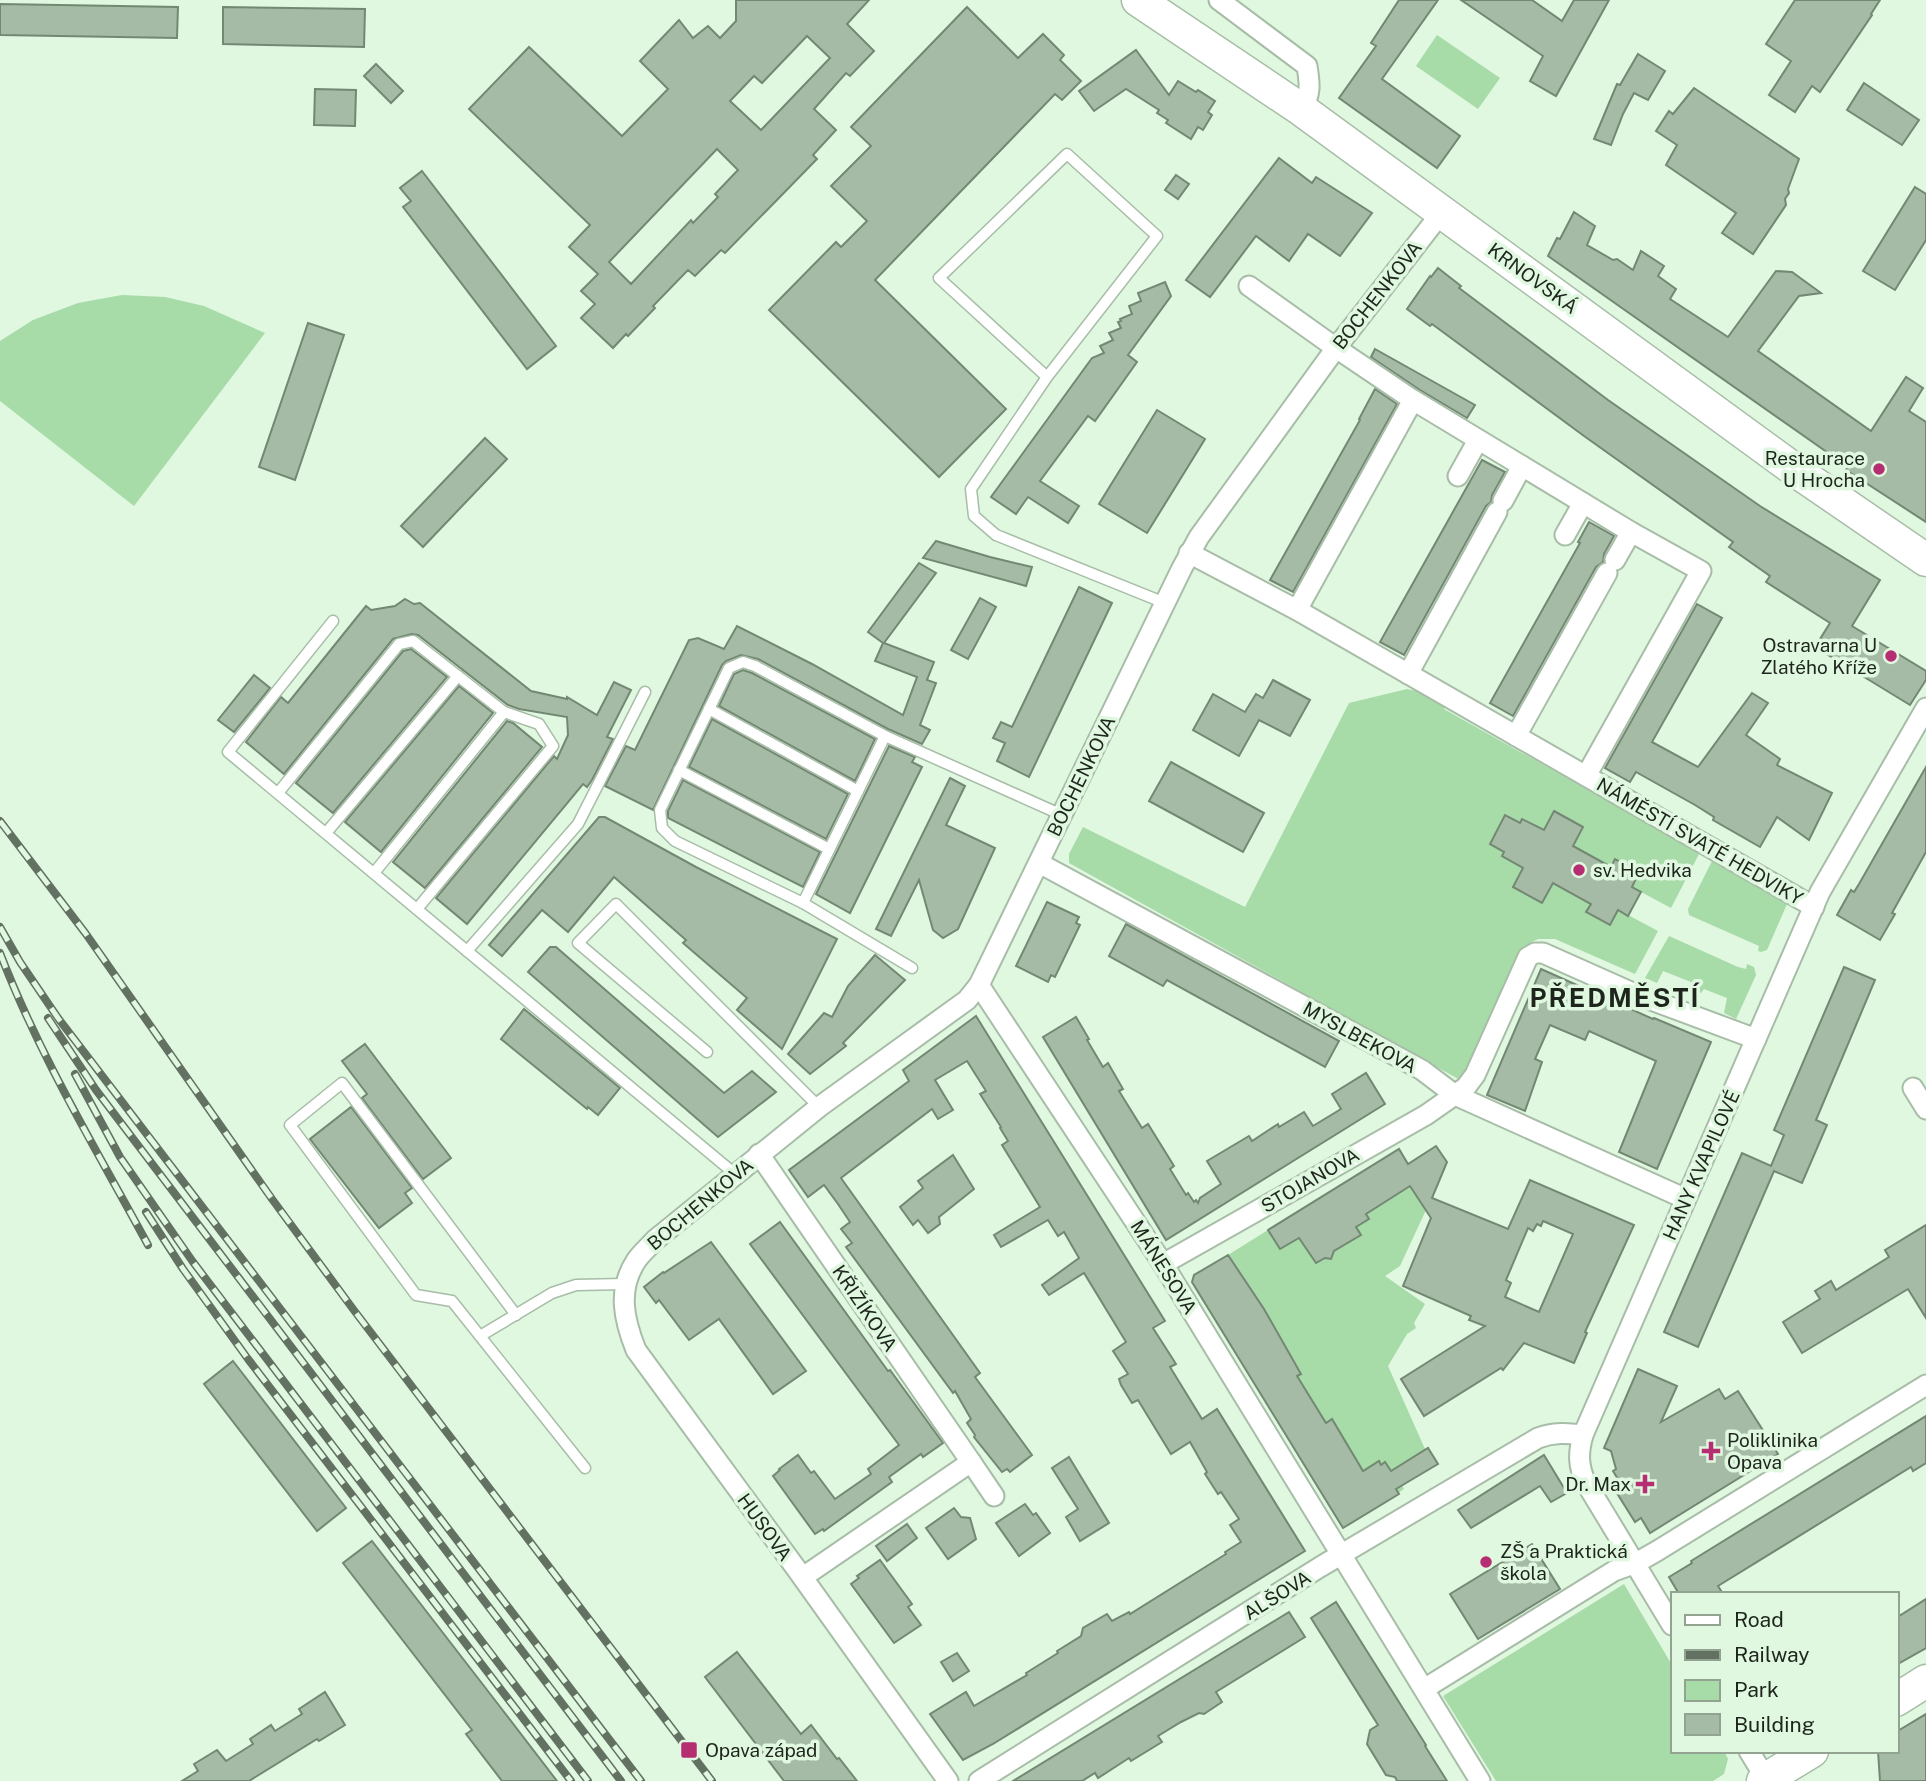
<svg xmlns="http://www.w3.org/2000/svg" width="1926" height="1781" viewBox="0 0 1926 1781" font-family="'Public Sans',sans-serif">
<rect width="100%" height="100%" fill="#e0f7e0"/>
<!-- green -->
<g fill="#a7dba8">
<polygon points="1437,35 1500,78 1478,109 1416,66"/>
<polygon points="122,295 165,297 204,306 265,333 134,506 0,401 0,341 33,320 78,303"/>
<polygon points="1407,689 1450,698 1444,709 1691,848 1699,854 1671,908 1641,892 1628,915 1658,931 1635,974 1555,939 1538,939 1524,946 1480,1053 1462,1081 1069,863 1069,854 1083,827 1245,907 1349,703"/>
<polygon points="1712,861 1775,897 1779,891 1790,897 1767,950 1761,952 1758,951 1759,946 1689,915 1688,909"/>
<polygon points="1669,936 1738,967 1746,969 1747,964 1754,967 1756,975 1736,1019 1724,1013 1727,998 1704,989 1701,993 1690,988 1691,982 1663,971 1657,983 1645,978"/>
<path d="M1371 1167 1414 1183 1426 1210 1400 1266 1385 1276 1425 1304 1414 1323 1416 1328 1407 1334 1388 1366 1425 1449 1400 1466 1402 1485 1404 1489 1398 1493 1387 1477 1392 1474 1384 1462 1351 1482 1353 1454 1332 1419 1326 1423 1297 1377 1300 1374 1228 1255 1268 1230 1280 1249 1290 1243 1286 1219 1315 1263 1332 1256V1252C1339 1244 1351 1236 1356 1226 1363 1213 1363 1188 1355 1175Z"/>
<polygon points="1624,1584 1672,1665 1672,1751 1724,1751 1728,1759 1724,1774 1713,1781 1496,1781 1443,1696"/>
</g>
<!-- building -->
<g fill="#a5bba5" stroke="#738873" stroke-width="2" fill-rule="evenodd">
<path d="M736 0H869L847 24 874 51 850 76 846 73 814 109 836 130 813 155 817 159 725 253 721 250 695 276 688 270 653 306 655 308 628 336 626 334 613 348 581 318 595 304 581 291 598 274 569 247 590 225 469 109 529 47 622 136 668 89 640 61 679 20 693 38 708 26 720 38 736 21ZM807 36 830 58 761 130 730 101 754 76 762 83ZM717 149 738 170 715 194 718 197 693 223 691 220 631 284 609 262Z"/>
<polygon points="1399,0 1438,0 1382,79 1460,136 1437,168 1339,98 1376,46 1371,43"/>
<polygon points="1461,0 1532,0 1562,21 1574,0 1609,0 1556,96 1530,81 1543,56"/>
<polygon points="1795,0 1880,0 1871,14 1872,15 1820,92 1812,86 1795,112 1769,95 1791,61 1766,44"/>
<polygon points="0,4 178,7 177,38 0,35"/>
<polygon points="223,7 365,9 364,47 223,44"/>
<polygon points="967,7 1018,58 1043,34 1064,55 1060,60 1081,81 1062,100 1055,94 875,280 1006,409 939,477 769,310 836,242 841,247 867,221 831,186 871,146 851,127"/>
<polygon points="1136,50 1169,95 1178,81 1196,92 1198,90 1215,101 1208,112 1212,115 1203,130 1198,127 1191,139 1166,123 1168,120 1157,113 1159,110 1126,89 1094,111 1079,91"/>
<polygon points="1638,54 1665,71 1648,100 1634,93 1623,114 1611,145 1594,139 1617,84 1620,85"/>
<polygon points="376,64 403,91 391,103 364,76"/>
<polygon points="1864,83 1919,120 1902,145 1847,110"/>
<polygon points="1694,88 1799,159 1788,189 1789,193 1785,199 1786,205 1753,254 1722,233 1736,213 1666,165 1677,145 1656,131 1669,111 1673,114"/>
<polygon points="315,89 356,90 355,126 314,125"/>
<polygon points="1279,158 1312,183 1316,177 1372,213 1340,256 1308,234 1289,261 1256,236 1210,297 1186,280"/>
<polygon points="422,171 556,346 527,369 403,207 411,201 400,188"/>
<polygon points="1176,175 1189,184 1178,199 1165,190"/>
<polygon points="1915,187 1926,194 1926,240 1895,290 1863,271"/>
<polygon points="1574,212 1595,226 1587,245 1613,260 1617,259 1633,270 1641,251 1664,266 1658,276 1676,289 1670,299 1728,337 1776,271 1792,272 1821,293 1799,296 1758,351 1871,431 1906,377 1923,388 1909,411 1926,422 1926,522 1846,470 1848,467 1548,256 1557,238 1560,239"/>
<polygon points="1438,268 1461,286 1459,288 1608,400 1760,506 1880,580 1852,626 1926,671 1926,680 1910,705 1815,647 1830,623 1766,582 1770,576 1729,547 1733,542 1584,436 1432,324 1430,326 1407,309 1430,276 1431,277"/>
<polygon points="1165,282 1171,296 1128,355 1137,362 1095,421 1088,416 1040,481 1079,506 1068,523 1028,497 1016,514 991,497 1092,358 1104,353 1100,346 1113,340 1109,333 1121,328 1118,322 1121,321 1120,319 1132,314 1129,306 1141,301 1138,293"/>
<polygon points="308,323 344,335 295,480 259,467"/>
<polygon points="1375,349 1475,405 1467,418 1420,390 1371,357"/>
<polygon points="1375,389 1397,404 1293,592 1270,580 1360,420 1359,419"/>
<polygon points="1157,410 1205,439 1147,533 1099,504"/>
<polygon points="485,438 507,459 423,547 401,526"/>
<polygon points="1482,460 1505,472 1492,495 1491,502 1486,506 1404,655 1380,642"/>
<polygon points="1589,522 1614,536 1604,554 1603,562 1596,567 1513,716 1490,703 1580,543 1578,542"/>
<polygon points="936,541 990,557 1032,567 1026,586 923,558"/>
<polygon points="919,563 936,573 884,643 934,662 927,680 936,683 920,725 930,730 922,744 888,729 758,659 741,655 726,661 722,665 653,810 605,786 626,746 635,750 689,640 698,638 724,649 737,626 812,664 903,715 917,677 875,661 883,643 868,632"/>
<polygon points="1079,587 1112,603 1029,777 997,761 1005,743 993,738 1001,722 1012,727"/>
<polygon points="980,598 996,607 968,659 951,650"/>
<polygon points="405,599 414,604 420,603 531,691 567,699 567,697 597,715 614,682 631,690 607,737 613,739 592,780 587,787 583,784 467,924 436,898 554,756 557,759 568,735 567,717 519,709 508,705 418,635 412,634 393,639 284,774 246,742 281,697 288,703 366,606 371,610 395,606"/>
<polygon points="1697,604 1722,618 1652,742 1698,767 1752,693 1768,703 1746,735 1780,759 1777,765 1832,793 1809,840 1777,817 1760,847 1713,820 1714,817 1695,805 1636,772 1630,782 1605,768"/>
<polygon points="411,649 447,677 333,813 296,783 403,651"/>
<polygon points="743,670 752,673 875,739 855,781 719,706 734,674"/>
<polygon points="254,675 270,688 234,732 218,720"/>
<polygon points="1273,680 1310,700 1290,736 1259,720 1239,756 1193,730 1213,694 1245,712 1256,694 1263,698"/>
<polygon points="459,686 493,713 381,852 345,822"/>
<polygon points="712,719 848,794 826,839 689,767"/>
<polygon points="507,721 513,723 542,747 425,888 393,862"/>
<polygon points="889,746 915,757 912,762 922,767 850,913 816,894"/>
<polygon points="1171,762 1264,813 1243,852 1149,801"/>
<polygon points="1926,767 1926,852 1892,913 1895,914 1880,940 1837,915 1851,890 1854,892 1859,884"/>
<polygon points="950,778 965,786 946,825 995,848 958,929 943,938 933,930 919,880 891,936 876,929"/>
<polygon points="683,780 820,852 803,887 668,818 668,811"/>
<polygon points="1554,811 1583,827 1573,846 1611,867 1615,859 1639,872 1632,887 1641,892 1628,916 1618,910 1610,925 1586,912 1591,904 1553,883 1542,903 1513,887 1523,868 1502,856 1504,852 1490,844 1505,815 1520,823 1522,819 1544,830"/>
<polygon points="599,817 605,817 696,867 837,939 782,1049 737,1010 747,998 683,943 686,940 614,877 568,932 542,910 502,956 489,945"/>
<polygon points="1047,902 1079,917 1076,923 1080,925 1055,977 1051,975 1048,982 1016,966"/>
<polygon points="1126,924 1339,1041 1325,1067 1167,980 1163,986 1109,956"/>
<polygon points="550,947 556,947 724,1093 752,1071 776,1092 718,1137 528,972"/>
<polygon points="875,955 905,980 843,1043 846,1046 810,1074 788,1054 824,1013 832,1017 848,986"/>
<polygon points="1844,967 1875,980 1816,1120 1827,1125 1802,1183 1774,1171 1698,1347 1664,1332 1742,1153 1771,1166 1784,1135 1774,1130"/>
<polygon points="1541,969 1653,1019 1654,1018 1711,1042 1657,1169 1619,1152 1656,1061 1589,1031 1585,1040 1550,1025 1535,1059 1542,1062 1525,1111 1487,1095"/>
<polygon points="524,1009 620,1088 598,1115 588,1107 587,1109 501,1039"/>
<polygon points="976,1016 1165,1321 1153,1328 1176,1364 1170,1367 1202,1419 1217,1409 1305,1551 993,1744 963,1760 930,1714 966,1692 974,1706 1027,1675 1026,1673 1058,1653 1057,1651 1081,1636 1083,1628 1107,1614 1112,1621 1129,1612 1130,1614 1226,1554 1225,1552 1241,1542 1230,1525 1239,1519 1221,1492 1218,1494 1205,1474 1207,1472 1190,1442 1171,1454 1138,1400 1132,1403 1121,1385 1119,1379 1128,1374 1113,1351 1126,1342 1084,1273 1049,1295 1042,1285 1079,1258 1064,1232 1058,1236 1048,1220 1001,1247 994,1235 1040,1207 1002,1145 1008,1141 1000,1128 1001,1127 980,1094 986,1091 967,1061 935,1080 953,1110 938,1119 932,1109 841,1178 980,1373 975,1377 1032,1455 1010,1472 1007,1469 1002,1472 974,1437 975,1435 967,1423 971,1419 955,1391 953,1393 846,1247 852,1243 841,1229 850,1222 838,1204 824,1185 808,1197 789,1170 909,1081 903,1070"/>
<polygon points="1076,1017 1089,1039 1087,1040 1103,1067 1108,1063 1123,1089 1119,1091 1142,1128 1148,1124 1174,1166 1170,1169 1186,1195 1188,1193 1194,1202 1196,1200 1198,1203 1200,1198 1221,1184 1207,1161 1249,1136 1252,1141 1278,1124 1279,1127 1304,1112 1313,1126 1341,1109 1332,1094 1366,1073 1385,1104 1166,1240 1043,1037"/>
<polygon points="365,1044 451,1158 423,1179 362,1098 367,1094 342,1061"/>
<polygon points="351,1107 412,1188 405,1193 412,1203 379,1228 310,1139"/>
<path d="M1436 1146 1447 1162 1432 1198 1508 1229 1530 1180 1634 1225 1585 1332 1587 1333 1574 1363 1524 1343 1503 1370 1501 1368 1424 1416 1401 1379 1485 1326 1469 1320 1471 1316 1403 1286 1431 1218 1410 1186 1366 1214 1369 1219 1356 1227 1361 1235 1334 1251 1331 1259 1325 1258 1316 1263 1299 1238 1280 1249 1268 1230 1399 1149 1408 1164ZM1543 1221 1573 1234 1539 1312 1505 1297 1511 1283 1506 1280 1528 1228 1533 1231 1537 1224 1541 1226Z"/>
<polygon points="953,1155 974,1189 939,1217 940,1224 928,1233 918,1220 913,1225 900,1207 923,1188 918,1181"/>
<polygon points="780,1222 888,1371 890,1370 943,1443 923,1457 921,1454 889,1477 892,1482 824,1531 823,1529 815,1534 773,1476 780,1470 779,1469 798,1455 811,1473 814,1471 835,1499 871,1474 868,1469 899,1445 750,1244"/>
<polygon points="1926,1225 1926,1318 1908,1289 1802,1353 1783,1322 1820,1299 1815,1291 1831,1281 1836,1290 1889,1257 1885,1250"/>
<polygon points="711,1242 806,1371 773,1394 719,1319 689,1340 659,1300 656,1303 644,1287 663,1272 664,1273"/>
<polygon points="1228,1255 1264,1309 1301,1374 1297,1376 1326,1423 1332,1419 1363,1471 1379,1461 1381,1465 1385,1462 1391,1471 1428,1448 1438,1464 1396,1489 1399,1494 1343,1528 1192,1282 1194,1275"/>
<polygon points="233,1361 346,1508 317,1531 204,1384"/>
<polygon points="1638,1369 1677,1386 1661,1422 1719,1389 1725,1399 1738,1391 1778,1454 1650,1533 1641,1518 1635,1522 1615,1490 1622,1486 1613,1471 1616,1469 1611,1451 1604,1448"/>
<polygon points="1926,1416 1926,1463 1913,1471 1911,1467 1718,1586 1723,1594 1679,1594 1669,1577 1692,1563 1691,1561"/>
<polygon points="1544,1455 1567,1493 1551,1502 1540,1486 1471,1528 1458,1510"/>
<polygon points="1069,1457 1109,1523 1080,1541 1066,1517 1078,1509 1052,1468"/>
<polygon points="1025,1504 1033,1515 1036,1513 1050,1533 1019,1556 996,1523"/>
<polygon points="954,1508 961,1517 970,1518 976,1539 948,1559 926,1528"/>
<polygon points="907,1524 917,1538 887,1561 876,1546"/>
<polygon points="372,1541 501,1708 557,1781 502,1781 466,1734 472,1730 343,1563"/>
<polygon points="1532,1544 1560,1589 1478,1639 1450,1594"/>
<polygon points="880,1560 912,1604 908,1607 921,1625 894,1643 851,1584 859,1578 857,1576"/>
<polygon points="1926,1599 1926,1648 1896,1665 1896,1618"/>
<polygon points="1336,1602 1426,1745 1425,1746 1447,1781 1397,1781 1395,1777 1386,1775 1367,1744 1370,1730 1378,1725 1311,1618"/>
<polygon points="1289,1612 1305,1637 1216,1692 1222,1702 1204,1714 1199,1713 1181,1722 1158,1736 1162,1742 1131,1761 1129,1758 1098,1778 1095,1773 1082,1781 1013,1781"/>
<polygon points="737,1652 801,1734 811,1725 837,1759 839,1758 857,1781 784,1781 705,1677"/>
<polygon points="957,1653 969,1671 953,1681 941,1662"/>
<polygon points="325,1692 345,1725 319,1741 317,1739 249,1781 182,1781 198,1771 194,1764 217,1750 226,1761 253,1744 250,1739 271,1725 275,1731 302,1714 299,1709"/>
<polygon points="1926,1714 1926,1781 1880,1781 1878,1751 1896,1751 1896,1732"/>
</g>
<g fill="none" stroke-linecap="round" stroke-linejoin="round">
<defs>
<g id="service">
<polyline points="1047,377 939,278 1067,154 1157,236 1047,377 971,489 974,516 996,535 1165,603"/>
<polyline points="333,621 228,752 735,1174"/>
<polyline points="709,709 858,791"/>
<polyline points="679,770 829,849"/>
<polyline points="278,793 399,644 413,641 504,712 539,724 553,746 417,909"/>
<polyline points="326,833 458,676"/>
<polyline points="374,873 504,712"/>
<polyline points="803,903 675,841 662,828 660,810 729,668 743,662 755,666 885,736"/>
<polyline points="467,951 578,824 645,692"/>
<polyline points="912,968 803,903 885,736 1062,815"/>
<polyline points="707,1052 578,943 616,904 819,1107"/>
<polyline points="516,1315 342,1083 290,1125 416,1295 452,1301 585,1468"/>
<polyline points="480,1336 552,1293 576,1285 625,1284"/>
</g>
<g id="minor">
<path d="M1219 0 1307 66C1310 85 1311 93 1302 110"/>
<polyline points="1249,286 1336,348 1413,400 1631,532 1701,571 1586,776"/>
<polyline points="1458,476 1478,440"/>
<polyline points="1503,501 1522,466"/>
<polyline points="1565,535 1583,503"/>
<polyline points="1189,553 1297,610 1814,907"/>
<polyline points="1615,560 1631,532"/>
<polyline points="1297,610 1413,400"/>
<polyline points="1408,674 1497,512"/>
<polyline points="1516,736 1607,573"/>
<polyline points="1039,863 1422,1070 1455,1095 1686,1199"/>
<polyline points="979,985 1163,1264 1480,1781"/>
<polyline points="1913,1088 1926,1109"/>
<polyline points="759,1154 971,1462 803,1577"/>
<polyline points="1163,1264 1426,1115 1466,1087 1475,1075 1528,957 1535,953 1543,953 1635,994 1756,1039"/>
<polyline points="971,1462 994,1496"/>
<path d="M1672 1625 1586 1483C1578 1466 1578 1453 1583 1435L1820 892 1926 708"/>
<polyline points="1424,1689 1614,1571 1636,1563 1657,1551 1926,1385"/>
<polyline points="1749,1751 1766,1779"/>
<path d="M948 1781 798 1571 636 1350C624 1320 617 1290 636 1261 641 1253 649 1247 655 1240L819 1107 967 1000 979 985 1182 568 1199 537 1336 348 1442 212"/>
<path d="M979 1781 1320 1567 1538 1438C1554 1432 1567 1433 1583 1435"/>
</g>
<g id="primary">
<polyline points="1138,0 1302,110 1799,473 1926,560"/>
<polyline points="1896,1700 1926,1681"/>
<polyline points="1763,1781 1812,1751"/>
</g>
</defs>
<!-- service casing -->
<use href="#service" stroke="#a7bda7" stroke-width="13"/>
<!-- minor casing -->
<use href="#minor" stroke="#a7bda7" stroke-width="23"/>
<!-- primary casing -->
<use href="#primary" stroke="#a7bda7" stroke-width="35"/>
<!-- service -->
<use href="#service" stroke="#fff" stroke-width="10"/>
<!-- minor -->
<use href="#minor" stroke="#fff" stroke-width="19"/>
<!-- primary -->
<use href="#primary" stroke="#fff" stroke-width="32"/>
<defs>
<g id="rail">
<polyline points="0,821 86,934 272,1199 353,1309 712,1781"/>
<polyline points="0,927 20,962 58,1018 641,1781"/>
<path d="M0 953C39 1055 96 1149 148 1245"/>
<polyline points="48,1018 96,1090 621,1781"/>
<polyline points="75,1074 120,1157 193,1262 588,1781"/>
<polyline points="146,1212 183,1269 248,1359 571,1781"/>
</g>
</defs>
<!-- rail casing -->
<use href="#rail" stroke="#637163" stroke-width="8"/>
<!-- rail -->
<use href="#rail" stroke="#e0f7e0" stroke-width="5" stroke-dasharray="16" stroke-linecap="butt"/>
</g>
<!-- markers -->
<g fill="#b52e71" stroke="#e0f7e0" stroke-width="2.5">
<circle cx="1879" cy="469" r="7"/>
<circle cx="1891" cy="656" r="7"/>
<circle cx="1579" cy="870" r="7"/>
<path d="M1707.5 1440.5h7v7h7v7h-7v7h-7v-7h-7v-7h7z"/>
<path d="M1641.5 1473.5h7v7h7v7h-7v7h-7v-7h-7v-7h7z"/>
<circle cx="1486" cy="1562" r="7"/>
<rect x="680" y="1741" width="18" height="18" rx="3.5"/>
</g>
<g text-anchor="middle" stroke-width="7" stroke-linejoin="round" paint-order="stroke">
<!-- street labels -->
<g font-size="19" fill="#1d251d" stroke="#e0f7e0">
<text transform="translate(1533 278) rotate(36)" y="7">KRNOVSKÁ</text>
<text transform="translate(1377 295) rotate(-52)" y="7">BOCHENKOVA</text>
<text transform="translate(1081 776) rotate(-64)" y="7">BOCHENKOVA</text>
<text transform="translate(1700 841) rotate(30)" y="7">NÁMĚSTÍ SVATÉ HEDVIKY</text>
<text transform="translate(1360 1037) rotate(29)" y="7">MYSLBEKOVA</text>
<text transform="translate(1701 1165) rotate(-66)" y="7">HANY KVAPILOVÉ</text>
<text transform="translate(1310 1180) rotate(-30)" y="7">STOJANOVA</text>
<text transform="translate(700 1204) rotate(-40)" y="7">BOCHENKOVA</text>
<text transform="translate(1164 1267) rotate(58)" y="7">MÁNESOVA</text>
<text transform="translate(865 1308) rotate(56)" y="7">KŘIŽÍKOVA</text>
<text transform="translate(765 1527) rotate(54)" y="7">HUSOVA</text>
<text transform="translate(1277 1595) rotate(-32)" y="7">ALŠOVA</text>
</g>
<!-- poi labels -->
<g font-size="19" fill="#1d251d" stroke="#e0f7e0" text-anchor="start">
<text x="1865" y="465" text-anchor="end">Restaurace<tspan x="1865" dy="22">U Hrocha</tspan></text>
<text x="1877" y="652" text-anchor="end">Ostravarna U<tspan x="1877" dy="22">Zlatého Kříže</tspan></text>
<text x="1593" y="877">sv. Hedvika</text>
<text x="1727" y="1447">Poliklinika<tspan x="1727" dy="22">Opava</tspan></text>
<text x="1631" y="1491" text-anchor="end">Dr. Max</text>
<text x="1500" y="1558">ZŠ a Praktická<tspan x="1500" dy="22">škola</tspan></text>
<text x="705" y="1757">Opava západ</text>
</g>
<!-- district labels -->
<g font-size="26" font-weight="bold" letter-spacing="2" fill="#1d251d" stroke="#e0f7e0">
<text x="1615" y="1007">PŘEDMĚSTÍ</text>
</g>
</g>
<!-- legend -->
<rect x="1671" y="1592" width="228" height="161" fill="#e0f7e0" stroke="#92a392" stroke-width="2"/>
<rect x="1685" y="1615" width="35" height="10" fill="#ffffff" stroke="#92a392" stroke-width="2"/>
<text x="1734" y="1627" font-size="21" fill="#1d251d">Road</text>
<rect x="1685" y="1650" width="35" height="10" fill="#637163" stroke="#92a392" stroke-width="2"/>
<text x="1734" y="1662" font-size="21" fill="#1d251d">Railway</text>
<rect x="1685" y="1680" width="35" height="21" fill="#a7dba8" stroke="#92a392" stroke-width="2"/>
<text x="1734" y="1697" font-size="21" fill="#1d251d">Park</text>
<rect x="1685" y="1714" width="35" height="21" fill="#a5bba5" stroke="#92a392" stroke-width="2"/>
<text x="1734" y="1732" font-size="21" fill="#1d251d">Building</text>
</svg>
